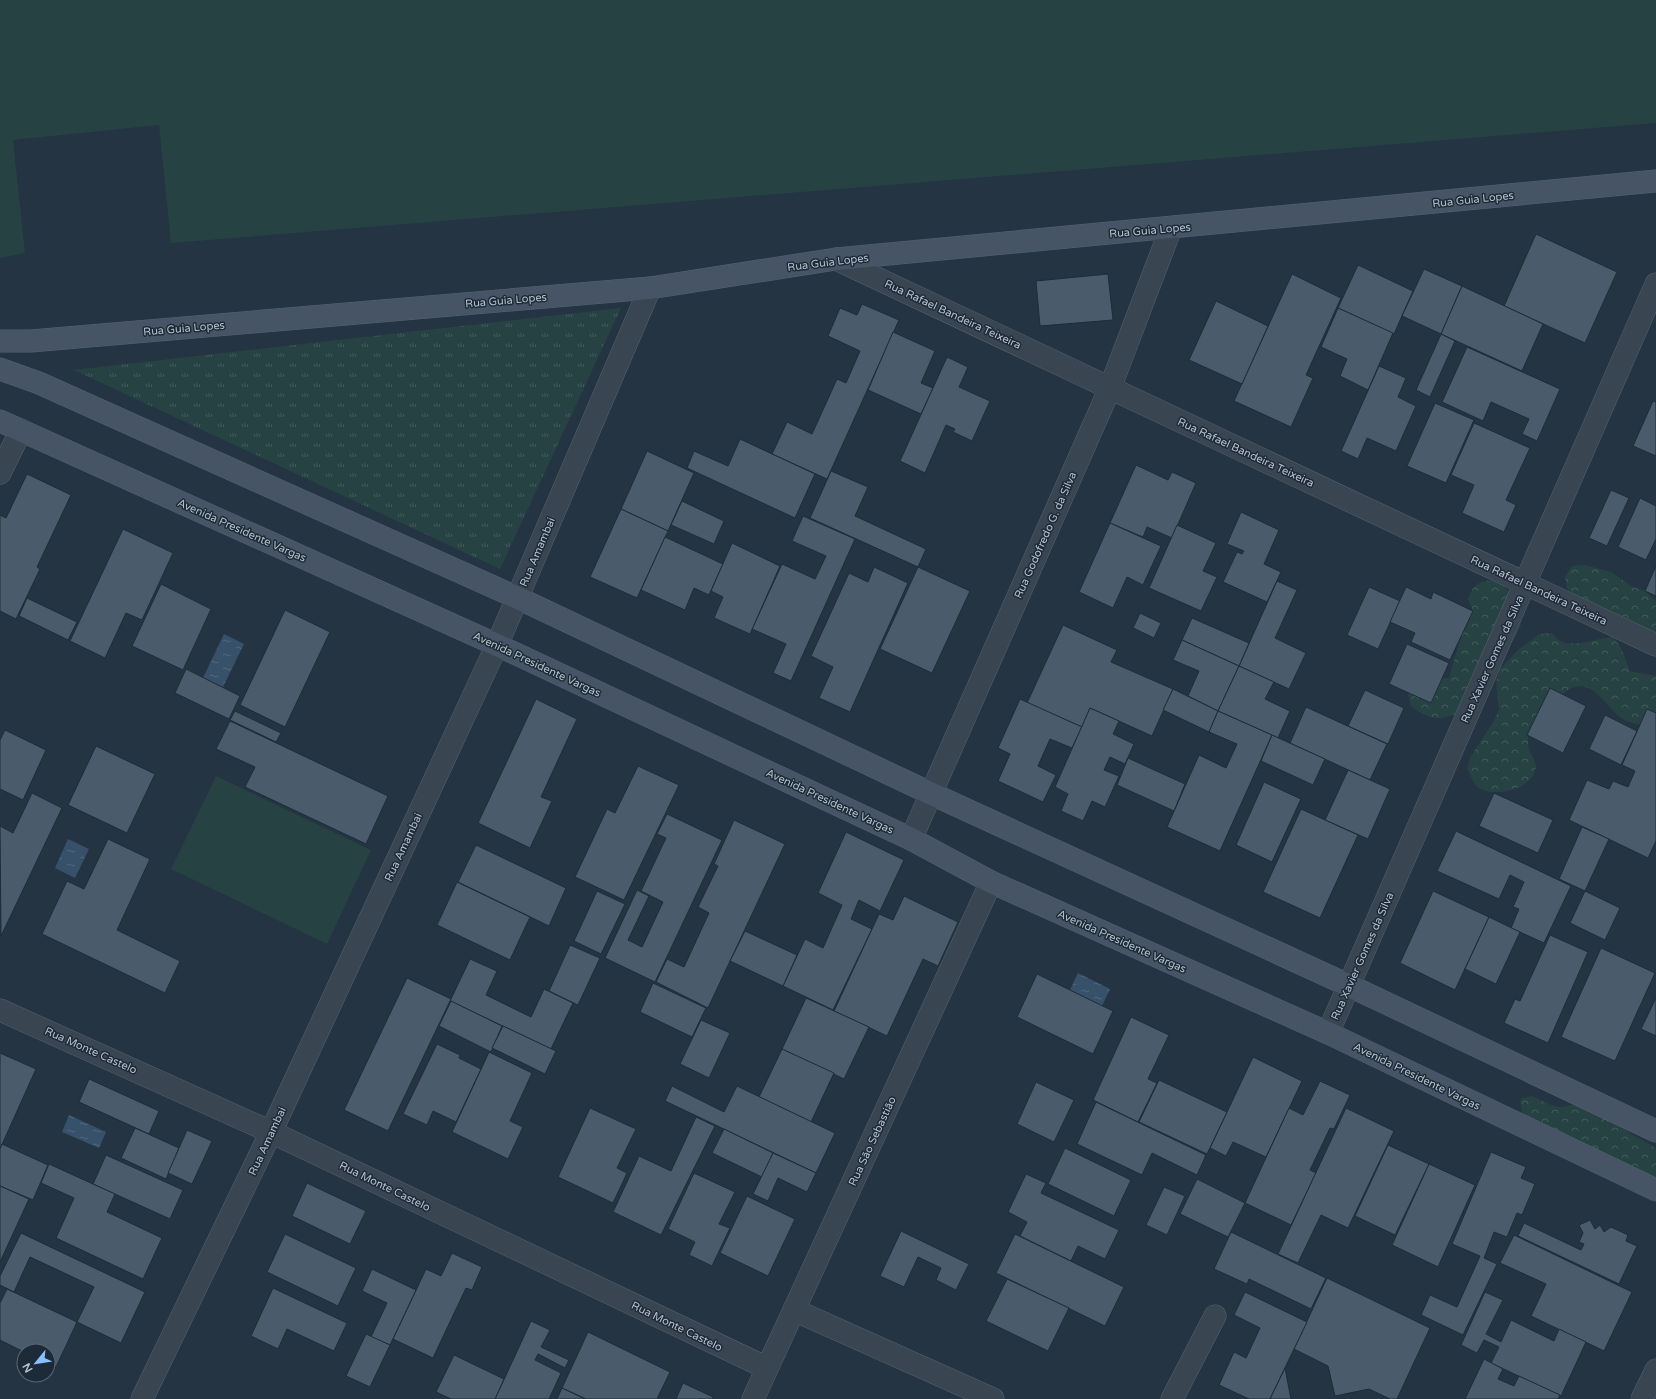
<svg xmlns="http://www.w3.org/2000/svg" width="1656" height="1399" viewBox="0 0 1656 1399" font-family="'Varela Round',sans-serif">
<defs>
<pattern id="forest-crowns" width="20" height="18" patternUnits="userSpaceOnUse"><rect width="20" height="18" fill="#264243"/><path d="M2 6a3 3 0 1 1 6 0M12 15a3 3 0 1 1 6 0" fill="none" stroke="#435c5d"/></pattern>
<pattern id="park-tufts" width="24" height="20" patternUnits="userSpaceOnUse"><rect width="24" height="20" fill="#264243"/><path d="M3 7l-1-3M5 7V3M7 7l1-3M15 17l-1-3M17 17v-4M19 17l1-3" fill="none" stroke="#435c5d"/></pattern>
<pattern id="water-ripples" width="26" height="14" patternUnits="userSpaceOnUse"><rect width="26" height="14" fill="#37516a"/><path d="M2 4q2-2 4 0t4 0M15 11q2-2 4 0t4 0" fill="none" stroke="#52687e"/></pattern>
</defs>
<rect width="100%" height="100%" fill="#243442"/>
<!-- green -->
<g fill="#264243">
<polygon points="0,0 1656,0 1656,123 171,243 159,125 13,140 25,253 0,258"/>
<polygon points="216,776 371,850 327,944 171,869"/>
</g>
<!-- forest -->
<g fill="url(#forest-crowns)">
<polygon points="1585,565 1611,572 1633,587 1645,591 1656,601 1656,638 1574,598 1567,588 1565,577 1572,566"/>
<path d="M1496 580C1510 590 1522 603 1521 623 1520 637 1473 701 1461 711 1458 713 1453 715 1450 716 1434 722 1423 715 1411 706L1408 695 1412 682 1449 678 1460 640 1473 611 1468 599C1474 583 1479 581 1496 580Z"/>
<path d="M1552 633C1554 636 1558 640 1561 641 1573 648 1599 638 1613 637L1621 648 1630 671 1656 676V724C1644 725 1633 725 1623 719 1606 708 1592 675 1568 690 1557 697 1553 709 1546 719 1540 725 1534 731 1528 736 1528 740 1528 745 1529 749 1532 757 1538 762 1535 772 1528 789 1499 796 1483 790 1474 787 1471 776 1467 768L1471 756 1493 722 1499 710 1496 682 1500 669 1518 650 1539 634Z"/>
<path d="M1532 1096C1553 1105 1556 1112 1579 1102L1612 1117 1631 1134 1656 1148V1184L1524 1124 1520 1099Z"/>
</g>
<!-- park -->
<polygon fill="url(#park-tufts)" points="621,308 500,569 74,370"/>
<!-- water -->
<g fill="url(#water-ripples)">
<polygon points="224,634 244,644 223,687 203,678"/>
<polygon points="68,839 89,849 75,878 55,868"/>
<polygon points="1078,973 1110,989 1102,1006 1070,990"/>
<polygon points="69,1115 106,1132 99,1148 62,1132"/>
</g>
<!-- building -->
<g fill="#4a5b6b" stroke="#1f2c39">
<polygon points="1536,234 1617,272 1585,343 1504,306"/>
<polygon points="1358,265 1413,291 1394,334 1338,308"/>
<polygon points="1424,269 1462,286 1441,334 1402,316"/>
<polygon points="1108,274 1113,320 1040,326 1036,281"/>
<polygon points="1292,274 1341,298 1306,375 1313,378 1291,427 1234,401"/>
<polygon points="1462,286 1543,324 1522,371 1441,334"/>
<polygon points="1216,301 1268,326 1242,384 1189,360"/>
<polygon points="862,304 899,320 827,479 772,454 787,422 812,434 837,379 846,383 860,351 828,336 840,308 857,315"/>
<polygon points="1338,308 1393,333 1368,390 1340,376 1347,359 1321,347"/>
<polygon points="893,332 935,351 921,383 933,388 921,414 868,390"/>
<polygon points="1441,334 1455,341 1430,397 1416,390"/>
<polygon points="1467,347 1560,389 1537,441 1522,434 1529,419 1491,402 1483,421 1442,402"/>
<polygon points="947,357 968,367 959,387 990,401 972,441 953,432 955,429 946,425 925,473 900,461"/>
<polygon points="1379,366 1406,378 1398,397 1416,406 1396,451 1367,438 1358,459 1341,451"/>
<polygon points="1653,401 1656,402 1656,456 1633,446"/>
<polygon points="1435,403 1474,420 1446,483 1407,466"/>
<polygon points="1474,423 1530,448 1506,500 1516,505 1504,532 1462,513 1474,485 1451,475"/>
<polygon points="740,439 815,474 795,518 687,468 694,451 728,466"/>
<polygon points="647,451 694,473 668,531 621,509"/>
<polygon points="1136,465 1168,480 1172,472 1196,483 1172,538 1147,527 1143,537 1110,523"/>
<polygon points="831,471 868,487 855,516 926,549 918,567 810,518"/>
<polygon points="27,474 71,495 37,567 40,569 16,619 0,611 0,515 6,518"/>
<polygon points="1611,490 1629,498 1607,546 1589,538"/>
<polygon points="1640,498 1656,506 1656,539 1646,560 1618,547"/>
<polygon points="682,501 724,521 714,544 671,525"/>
<polygon points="621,509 668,531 637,598 590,577"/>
<polygon points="1241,512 1279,530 1264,564 1281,572 1267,602 1223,582 1237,552 1242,554 1244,551 1227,544"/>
<polygon points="803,516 855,539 791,681 773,673 786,644 752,629 782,564 815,579 826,556 792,541"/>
<polygon points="1110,523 1161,546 1143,585 1127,577 1113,608 1079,592"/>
<polygon points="1177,525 1216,543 1203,571 1217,577 1201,611 1149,588"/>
<polygon points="123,529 173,553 142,620 126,613 105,658 70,641"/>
<polygon points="665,537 723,564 709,595 694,588 685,610 641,590"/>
<polygon points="732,543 780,566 750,634 714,618 723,597 711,591"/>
<polygon points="1656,566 1656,596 1645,591"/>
<polygon points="874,567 908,583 850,712 819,698 833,667 811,656 849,573 868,582"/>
<polygon points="918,567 970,591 932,673 880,649"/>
<polygon points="1277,581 1297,590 1275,638 1306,653 1289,689 1239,666"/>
<polygon points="161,584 211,609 183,670 132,646"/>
<polygon points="1369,587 1400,601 1378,649 1347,635"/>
<polygon points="1406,587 1431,599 1433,592 1473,611 1450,660 1411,642 1415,633 1390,622"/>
<polygon points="27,598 77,622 68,640 19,616"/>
<polygon points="285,610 330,632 285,727 240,705"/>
<polygon points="1140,613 1161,623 1154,638 1133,628"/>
<polygon points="1192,618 1249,643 1239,666 1182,640"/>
<polygon points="1063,625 1117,650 1111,662 1173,689 1152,736 1090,708 1082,727 1027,703"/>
<polygon points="1182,640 1239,666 1218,711 1188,696 1199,671 1173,660"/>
<polygon points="1407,644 1449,663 1431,703 1389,684"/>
<polygon points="1239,666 1274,682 1265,699 1290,711 1278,738 1218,711"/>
<polygon points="186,669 240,696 229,719 175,693"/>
<polygon points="1550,688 1586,706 1563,753 1527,735"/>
<polygon points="1173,689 1218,711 1209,732 1163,710"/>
<polygon points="1365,690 1404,708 1388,744 1348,726"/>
<polygon points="536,699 577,719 541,797 552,801 530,848 478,823"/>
<polygon points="1020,699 1082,727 1072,748 1050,739 1038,766 1056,775 1043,802 998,781 1010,754 998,748"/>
<polygon points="1306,707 1387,744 1370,780 1290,743"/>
<polygon points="1090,708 1119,721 1113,734 1134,744 1125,764 1110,757 1104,770 1119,776 1105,807 1092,801 1083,821 1061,811 1068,794 1055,787"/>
<polygon points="1647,709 1656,713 1656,841 1648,858 1569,820 1587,780 1609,789 1613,781 1628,787 1635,771 1622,765"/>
<polygon points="235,711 281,733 276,742 230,720"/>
<polygon points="1218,711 1272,735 1220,851 1167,827 1199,755 1226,768 1237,744 1209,732"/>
<polygon points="1605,715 1637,731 1621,765 1589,749"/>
<polygon points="230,721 388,796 366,844 245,787 255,767 216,749"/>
<polygon points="5,730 46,750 23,800 0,789 0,740"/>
<polygon points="1272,735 1325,759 1313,785 1261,761"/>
<polygon points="96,746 155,774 127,833 68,805"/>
<polygon points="1128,758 1185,784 1174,811 1117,785"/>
<polygon points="638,766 679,785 624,900 575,877 607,809 615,813"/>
<polygon points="1348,770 1390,789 1368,839 1325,820"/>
<polygon points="1264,782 1301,799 1272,862 1236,845"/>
<polygon points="32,793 62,808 1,936 0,826 13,833"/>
<polygon points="1494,793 1553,820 1538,853 1479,826"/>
<polygon points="1301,809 1358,835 1320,918 1263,892"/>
<polygon points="667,814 722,840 655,982 605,958 637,890 649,896 628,940 642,947 663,902 641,891 666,838 657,834"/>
<polygon points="734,820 785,844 708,1008 656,982 667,959 684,967 709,913 698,907 718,866 714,864"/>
<polygon points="1582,827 1609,839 1585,891 1559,879"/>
<polygon points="1456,831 1571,886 1544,943 1511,928 1519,909 1513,907 1524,882 1510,875 1499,899 1437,871"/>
<polygon points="846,832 904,860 880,911 859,900 851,919 872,929 833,1010 783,986 805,939 823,948 842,905 818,893"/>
<polygon points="108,839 150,859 117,930 180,961 165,993 42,934 67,881 84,889"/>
<polygon points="476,845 566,888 549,926 458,882"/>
<polygon points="457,882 530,917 510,960 437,925"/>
<polygon points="597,891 625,904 601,954 574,941"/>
<polygon points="1433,891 1489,917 1455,990 1400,963"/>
<polygon points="1585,891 1620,908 1605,940 1570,923"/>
<polygon points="904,896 958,922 938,966 923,959 887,1036 834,1011 879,914 893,920"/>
<polygon points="1489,917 1520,932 1496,984 1465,969"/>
<polygon points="745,931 797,955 783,986 730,961"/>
<polygon points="1550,935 1588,952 1548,1043 1504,1023 1515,999 1520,1001"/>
<polygon points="570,945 600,958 578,1005 549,991"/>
<polygon points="1601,948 1655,973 1615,1061 1561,1037"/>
<polygon points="470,959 497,971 486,995 531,1017 544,989 573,1003 551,1049 450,1001"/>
<polygon points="1037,974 1113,1011 1093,1054 1017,1017"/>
<polygon points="407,978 451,999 388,1131 344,1110"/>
<polygon points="653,983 706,1008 692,1037 640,1012"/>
<polygon points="806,998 869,1027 844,1079 782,1049"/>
<polygon points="1656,998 1656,1036 1641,1029"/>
<polygon points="451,1001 502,1026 491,1052 439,1026"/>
<polygon points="1131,1017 1169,1035 1148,1079 1157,1083 1138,1122 1093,1100"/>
<polygon points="701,1020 730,1033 709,1078 680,1064"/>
<polygon points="503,1026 556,1051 545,1074 492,1048"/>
<polygon points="437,1044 460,1055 459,1058 481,1069 456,1122 433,1111 427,1125 403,1114"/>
<polygon points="782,1049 834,1073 811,1122 759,1097"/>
<polygon points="489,1052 532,1073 510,1121 523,1127 508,1159 452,1132"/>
<polygon points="0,1053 36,1069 0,1149"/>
<polygon points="1253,1057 1302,1081 1266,1157 1233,1142 1226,1156 1210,1148"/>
<polygon points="89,1079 159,1111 149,1134 79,1102"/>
<polygon points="1159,1080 1227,1112 1207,1154 1139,1122"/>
<polygon points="1320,1081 1350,1095 1334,1129 1330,1128 1310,1170 1316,1173 1291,1225 1245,1203 1289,1108 1303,1115"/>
<polygon points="1036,1082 1074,1100 1054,1142 1017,1124"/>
<polygon points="672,1086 724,1112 737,1086 835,1133 816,1173 665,1101"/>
<polygon points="1096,1102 1206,1155 1197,1175 1152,1153 1142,1175 1077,1144"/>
<polygon points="590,1108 636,1129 617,1168 627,1173 613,1203 558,1177"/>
<polygon points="1346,1108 1394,1131 1348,1228 1321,1215 1298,1263 1278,1254"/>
<polygon points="696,1117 715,1126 661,1235 613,1212 639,1156 671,1171"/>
<polygon points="135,1128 179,1148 166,1179 121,1158"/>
<polygon points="724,1129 773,1153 762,1177 712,1153"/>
<polygon points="187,1130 212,1141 192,1184 168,1173"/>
<polygon points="2,1144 48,1165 33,1200 0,1186 0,1149"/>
<polygon points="1388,1145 1429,1164 1395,1235 1355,1216"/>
<polygon points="1065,1148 1131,1180 1114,1216 1048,1184"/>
<polygon points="1491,1152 1526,1167 1521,1178 1535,1184 1522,1215 1517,1213 1507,1237 1494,1232 1484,1258 1497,1264 1463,1335 1421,1315 1430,1295 1457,1307 1480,1256 1452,1244"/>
<polygon points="773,1153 816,1173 807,1192 778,1178 768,1201 753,1194"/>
<polygon points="106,1155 183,1190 170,1219 93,1184"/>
<polygon points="49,1164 115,1194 107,1212 162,1238 143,1279 56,1238 74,1198 41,1183"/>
<polygon points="1429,1164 1475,1185 1438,1267 1392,1245"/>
<polygon points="694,1173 735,1192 719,1224 730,1228 712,1266 689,1255 695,1242 668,1229"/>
<polygon points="1026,1174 1046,1183 1041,1193 1119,1230 1105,1259 1078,1246 1071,1261 1020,1236 1027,1222 1008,1212"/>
<polygon points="1197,1179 1245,1203 1228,1237 1180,1214"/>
<polygon points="307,1183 366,1211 350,1244 292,1216"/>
<polygon points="0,1186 29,1199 0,1262"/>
<polygon points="1164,1187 1185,1196 1167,1235 1146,1225"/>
<polygon points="747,1196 795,1219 768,1276 720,1253"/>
<polygon points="1590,1220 1595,1229 1600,1225 1604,1232 1611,1227 1628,1235 1626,1241 1637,1246 1619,1284 1518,1236 1524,1223 1581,1250 1584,1244 1579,1242 1583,1233 1579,1225"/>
<polygon points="901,1231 969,1264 956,1290 936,1280 941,1268 918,1257 904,1287 880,1276"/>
<polygon points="1231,1232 1326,1278 1311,1309 1249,1279 1247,1284 1214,1269"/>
<polygon points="21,1233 145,1292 121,1343 77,1322 94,1287 30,1257 14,1292 0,1285 0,1276"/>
<polygon points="285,1234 356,1268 338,1306 267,1272"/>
<polygon points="1015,1234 1124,1287 1105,1326 996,1273"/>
<polygon points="1514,1235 1632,1292 1604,1351 1531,1316 1546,1284 1500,1263"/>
<polygon points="452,1253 482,1267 472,1290 466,1288 433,1358 393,1339 426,1269 441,1276"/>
<polygon points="372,1269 416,1290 390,1345 371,1337 387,1303 362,1291"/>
<polygon points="1327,1278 1430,1328 1397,1399 1390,1399 1369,1389 1335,1396 1328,1366 1294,1349"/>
<polygon points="1007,1279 1069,1308 1048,1351 986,1321"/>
<polygon points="273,1288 347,1323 334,1351 287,1329 278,1349 251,1336"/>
<polygon points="7,1289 77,1322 56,1367 48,1363 48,1351 24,1352 0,1340 0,1303"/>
<polygon points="1245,1292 1307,1322 1270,1399 1249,1399 1219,1385 1234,1352 1246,1358 1260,1328 1234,1315"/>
<polygon points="1485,1292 1503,1300 1486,1334 1501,1342 1511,1320 1554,1341 1559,1329 1586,1342 1561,1396 1491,1363 1499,1347 1484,1340 1477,1353 1461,1345"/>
<polygon points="531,1321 550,1330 541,1347 569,1360 565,1368 538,1354 535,1360 561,1373 549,1399 495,1399"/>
<polygon points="588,1332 670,1372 657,1399 586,1399 562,1388"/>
<polygon points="366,1334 390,1345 370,1387 346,1376"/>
<polygon points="454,1355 504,1379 495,1399 451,1399 436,1392"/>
<polygon points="1484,1359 1503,1369 1498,1379 1514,1386 1519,1376 1560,1395 1558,1399 1465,1399"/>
<polygon points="1285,1368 1291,1399 1270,1399"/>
<polygon points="683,1383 713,1397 712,1399 676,1399"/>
<polygon points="562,1388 585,1399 557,1399"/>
</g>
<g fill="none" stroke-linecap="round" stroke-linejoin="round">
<defs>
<g id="street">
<polyline points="836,259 1656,645"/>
<polyline points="0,473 21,430"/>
<polyline points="911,839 1110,388 1171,228"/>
<polyline points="0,1010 271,1132 767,1368"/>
<polyline points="1328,1033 1656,284"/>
<polyline points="794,1310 993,1399"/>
<polyline points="142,1399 271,1132 497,645 650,288"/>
<polyline points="753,1399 991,882"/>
<polyline points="1172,1399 1215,1316"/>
<polyline points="1642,1399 1656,1370"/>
</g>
<g id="secondary">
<polyline points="0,341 31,341 650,288 836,259 1656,181"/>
<polyline points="0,369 39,383 518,598 932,794 1350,986 1656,1131"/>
<polyline points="0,421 497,645 911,839 991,882 1328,1033 1656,1190"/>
</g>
</defs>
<!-- street casing -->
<use href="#street" stroke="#56636f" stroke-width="23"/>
<!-- secondary casing -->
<use href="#secondary" stroke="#56636f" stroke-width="23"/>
<!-- street -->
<use href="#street" stroke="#394551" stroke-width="22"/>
<!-- secondary -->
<use href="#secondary" stroke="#465465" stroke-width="22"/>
</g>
<g text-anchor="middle" stroke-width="3" stroke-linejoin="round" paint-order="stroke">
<!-- street labels -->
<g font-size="11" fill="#b5c0cc" stroke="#1d2a37">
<text transform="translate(1473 199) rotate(-6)" y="4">Rua Guia Lopes</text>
<text transform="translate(1150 230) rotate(-5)" y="4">Rua Guia Lopes</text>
<text transform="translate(828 262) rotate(-7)" y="4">Rua Guia Lopes</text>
<text transform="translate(506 300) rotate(-5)" y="4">Rua Guia Lopes</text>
<text transform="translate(953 314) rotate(25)" y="4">Rua Rafael Bandeira Teixeira</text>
<text transform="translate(184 328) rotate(-5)" y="4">Rua Guia Lopes</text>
<text transform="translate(1246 452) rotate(25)" y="4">Rua Rafael Bandeira Teixeira</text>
<text transform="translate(242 530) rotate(24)" y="4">Avenida Presidente Vargas</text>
<text transform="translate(1045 535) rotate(-66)" y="4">Rua Godofredo G. da Silva</text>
<text transform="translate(537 552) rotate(-67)" y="4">Rua Amambai</text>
<text transform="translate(1539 590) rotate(25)" y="4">Rua Rafael Bandeira Teixeira</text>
<text transform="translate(1492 659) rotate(-66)" y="4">Rua Xavier Gomes da Silva</text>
<text transform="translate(537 664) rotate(25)" y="4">Avenida Presidente Vargas</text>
<text transform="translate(830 801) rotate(25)" y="4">Avenida Presidente Vargas</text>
<text transform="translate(403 847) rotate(-65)" y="4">Rua Amambai</text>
<text transform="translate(1122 941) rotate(24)" y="4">Avenida Presidente Vargas</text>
<text transform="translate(1362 956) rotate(-66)" y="4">Rua Xavier Gomes da Silva</text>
<text transform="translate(91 1050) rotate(24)" y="4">Rua Monte Castelo</text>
<text transform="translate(1417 1076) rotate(26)" y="4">Avenida Presidente Vargas</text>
<text transform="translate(267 1141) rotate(-65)" y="4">Rua Amambai</text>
<text transform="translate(872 1141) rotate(-65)" y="4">Rua São Sebastião</text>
<text transform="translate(385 1186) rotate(26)" y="4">Rua Monte Castelo</text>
<text transform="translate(677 1326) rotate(26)" y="4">Rua Monte Castelo</text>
</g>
</g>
<!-- north arrow -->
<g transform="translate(36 1363) rotate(240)"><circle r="19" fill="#1d2a37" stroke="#5a6673"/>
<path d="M0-3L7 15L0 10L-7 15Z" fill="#88c0fe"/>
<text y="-6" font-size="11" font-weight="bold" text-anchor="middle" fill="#b5c0cc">N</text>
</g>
</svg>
